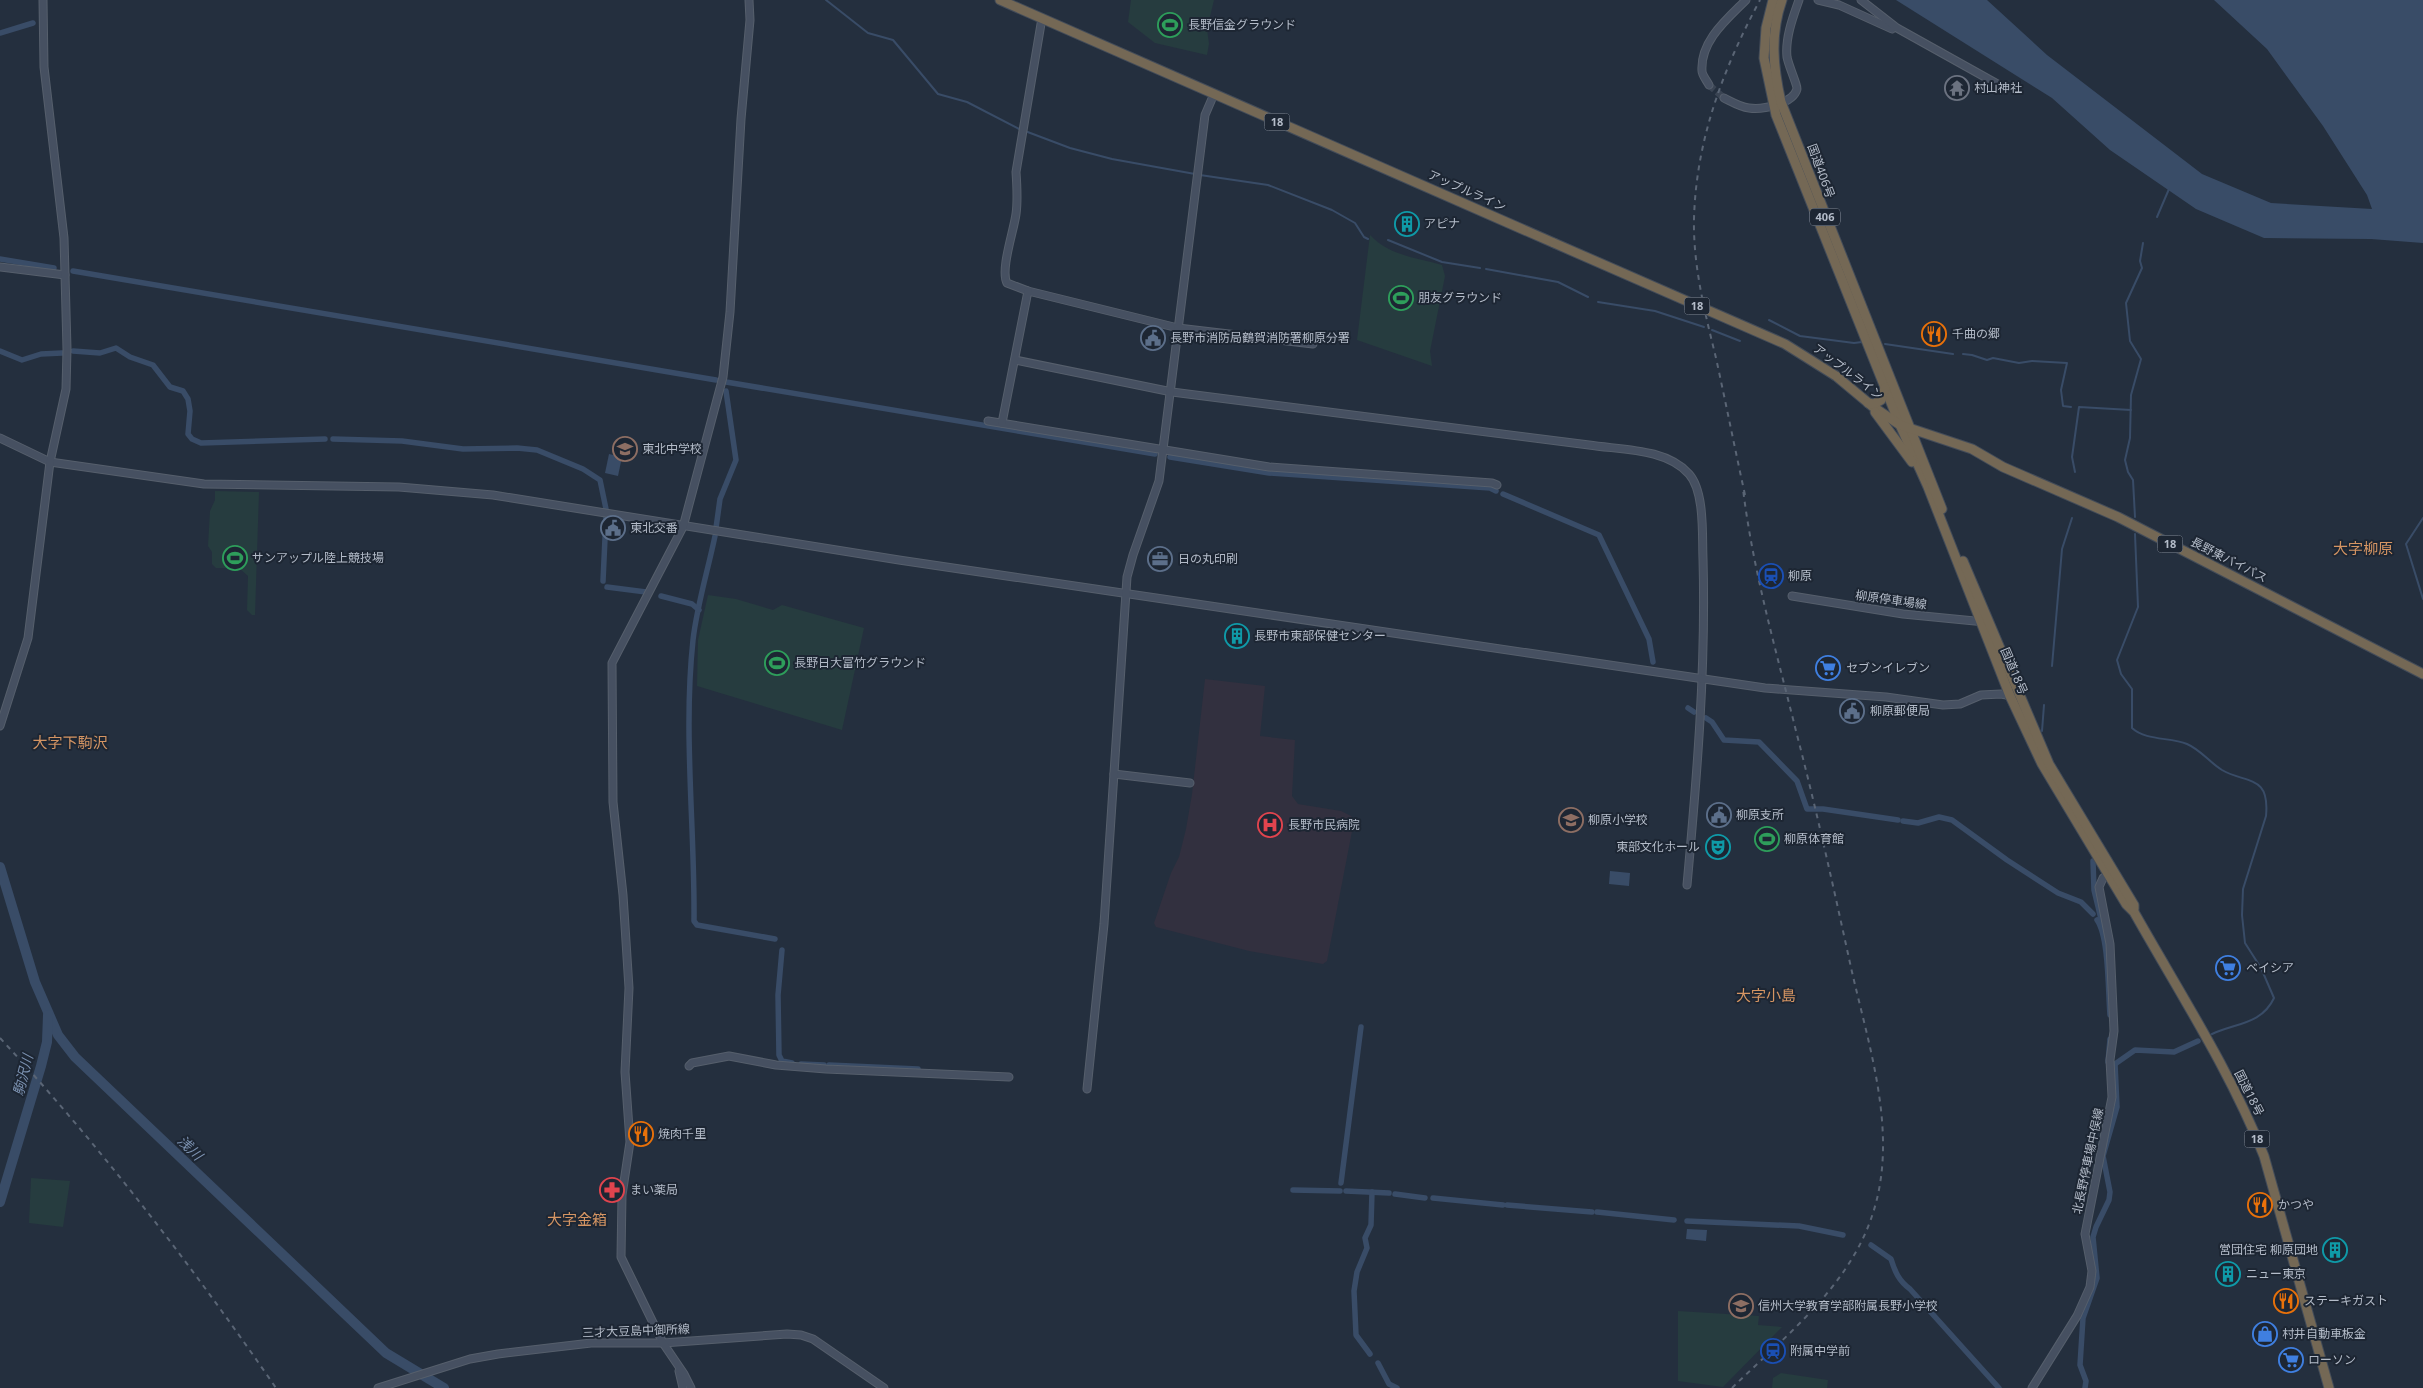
<svg xmlns="http://www.w3.org/2000/svg" width="2423" height="1388" viewBox="0 0 2423 1388" font-family="'Noto Sans','Noto Sans JP',sans-serif">
<rect width="100%" height="100%" fill="#242f3e"/>
<!-- medical -->
<polygon fill="#32303f" points="1205,679 1265,686 1260,736 1295,740 1292,796 1298,804 1341,811 1351,816 1354,821 1327,961 1323,964 1249,951 1156,927 1154,923 1171,873 1179,857 1186,829 1192,794"/>
<!-- green -->
<g fill="#263c3f">
<polygon points="1131,0 1214,0 1207,29 1209,44 1207,55 1155,43 1128,22"/>
<path d="M1370 235C1388 255 1417 258 1442 265L1445 276 1430 351 1432 366 1357 340Z"/>
<polygon points="215,491 259,492 255,615 252,615 247,610 248,576 239,568 216,568 212,564 212,552 208,546 210,511 215,500"/>
<polygon points="708,595 736,599 773,610 782,605 864,628 842,730 697,686 698,640"/>
<polygon points="31,1178 70,1181 63,1227 29,1223"/>
<polygon points="1678,1311 1759,1316 1758,1325 1782,1327 1723,1387 1678,1381"/>
<polygon points="1781,1373 1828,1380 1827,1388 1772,1388 1773,1378"/>
</g>
<!-- water -->
<g fill="#394c67">
<polygon points="1896,0 1987,0 2047,55 2202,174 2271,203 2372,209 2367,195 2323,126 2267,49 2214,0 2423,0 2423,243 2371,239 2264,238 2196,209 2110,150 2052,98"/>
<polygon points="609,454 622,457 618,476 605,473"/>
<polygon points="1610,871 1630,873 1629,886 1609,884"/>
<polygon points="1687,1229 1707,1230 1706,1241 1686,1239"/>
</g>
<g fill="none" stroke-linecap="round" stroke-linejoin="round">
<!-- stream -->
<g stroke="#394c67" stroke-width="2">
<polyline points="826,0 868,33 893,40 938,94 967,102 1021,130"/>
<polyline points="1025,131 1070,148 1112,159 1195,174"/>
<polyline points="1200,175 1268,185 1332,210 1355,223 1364,237 1368,239"/>
<polyline points="2157,217 2169,189"/>
<polyline points="1388,240 1442,262 1480,268"/>
<polyline points="1486,269 1558,282 1588,297"/>
<polyline points="1598,302 1655,311 1704,327"/>
<polyline points="1769,320 1800,336 1854,343 1862,342"/>
<polyline points="1712,330 1740,341"/>
<polyline points="1885,344 1953,354"/>
<polyline points="1963,354 1972,355 1987,360 1993,358 2019,363 2032,361 2067,363 2061,390 2063,406 2071,407"/>
<polyline points="2075,472 2072,457 2079,407 2131,410"/>
<polyline points="2135,517 2133,480 2128,472 2125,460 2130,438 2131,395 2141,359 2130,341 2126,303 2142,268 2140,261 2143,243"/>
<polyline points="2423,518 2406,544 2423,599"/>
<path d="M2135 534 2138 607 2117 660 2121 674 2132 689V728C2146 741 2170 737 2187 744 2201 750 2209 762 2222 770 2246 784 2270 774 2266 816L2243 889 2242 915 2245 943 2261 968 2274 998C2262 1024 2236 1023 2212 1034"/>
<polyline points="2052,666 2062,549 2072,518"/>
<polyline points="2042,731 2044,705"/>
</g>
<!-- canal -->
<g stroke="#394c67" stroke-width="5.5">
<polyline points="0,33 33,23"/>
<polyline points="0,259 54,268"/>
<polyline points="73,271 716,380"/>
<polyline points="0,351 22,360 41,354 62,353"/>
<polyline points="73,351 100,353 116,348 130,357 153,365 170,387 183,391 188,399 190,411 188,434 192,439 201,443 325,439"/>
<polyline points="726,382 1155,454"/>
<polyline points="333,439 402,441 463,449 517,448 537,450 583,469 600,480 606,509"/>
<polyline points="1170,457 1269,473 1490,488 1496,491"/>
<polyline points="1503,494 1599,535 1649,639 1653,662"/>
<polyline points="716,528 720,499 736,460 726,391"/>
<path d="M715 536C708 570 697 605 693 640 683 733 695 828 694 921L697 925 775 939"/>
<polyline points="603,581 606,517"/>
<polyline points="607,587 646,592"/>
<polyline points="661,596 692,604 699,610"/>
<polyline points="1688,708 1694,712"/>
<polyline points="1706,718 1712,722 1724,740 1759,742 1797,781 1807,809 1823,809 1898,820"/>
<polyline points="1903,821 1918,823 1939,817 1952,820 2007,860 2058,893 2081,902 2093,914"/>
<polyline points="2093,861 2094,890 2102,923"/>
<path d="M2097 920C2109 937 2108 991 2110 1015"/>
<polyline points="782,950 778,995 779,1055 782,1061 792,1063"/>
<polyline points="2108,1062 2110,1039"/>
<polyline points="801,1064 824,1065"/>
<polyline points="2115,1064 2135,1050 2174,1052 2198,1041"/>
<polyline points="829,1065 918,1069"/>
<polyline points="1341,1183 1361,1027"/>
<polyline points="1293,1190 1340,1191"/>
<polyline points="1346,1191 1389,1193"/>
<polyline points="1395,1194 1425,1198"/>
<polyline points="1433,1198 1503,1205"/>
<polyline points="1507,1205 1592,1212"/>
<polyline points="1597,1212 1674,1220"/>
<polyline points="1687,1221 1799,1226 1843,1235"/>
<path d="M1871 1245 1891 1259C1895 1272 1899 1281 1910 1289L1999 1388"/>
<polyline points="1370,1354 1356,1335 1354,1291 1357,1272 1367,1248 1365,1238 1371,1225 1372,1192"/>
<polyline points="1378,1363 1389,1384 1397,1388"/>
<polyline points="2085,1388 2086,1381 2080,1365 2083,1318 2097,1278 2093,1237 2096,1227 2109,1200 2110,1192 2103,1156 2117,1107 2115,1064"/>
</g>
<!-- river -->
<g stroke="#394c67" stroke-width="10">
<polyline points="0,867 35,982 58,1035 75,1057 386,1353 444,1388"/>
<polyline points="0,1202 41,1066 47,1042 48,1015"/>
</g>
<!-- secondary-tunnel -->
<polyline stroke="#3a4453" stroke-width="7" stroke-dasharray="7 3.5" stroke-linecap="butt" points="1709,85 1724,98"/>
<defs>
<g id="secondary">
<polyline points="1818,0 1839,5 1892,29"/>
<polyline points="1861,0 1897,28 2001,86"/>
<path d="M1042 18 1016 172C1017 186 1018 200 1016 214 1014 230 1000 270 1007 283L1028 291 1178 328 1313 344"/>
<path d="M1709 85C1707 81 1702 75 1702 71 1700 41 1727 19 1746 0"/>
<path d="M1724 98C1732 102 1740 107 1749 108 1762 110 1793 104 1797 89 1798 87 1788 64 1787 57 1785 38 1793 17 1799 0"/>
<polyline points="0,267 65,275"/>
<path d="M1015 360 1172 392 1589 445C1621 450 1666 448 1689 474 1705 492 1702 536 1703 559 1706 668 1697 776 1687 885"/>
<polyline points="988,421 1269,467 1492,483 1497,485"/>
<polyline points="1002,423 1028,291"/>
<polyline points="0,438 50,462 204,484 399,487 493,495 899,560 1765,688 1886,697 1943,705 1960,704 1981,695 2001,694 2012,696"/>
<polyline points="1792,596 1903,614 1985,622"/>
<polyline points="0,726 28,638 50,462 66,389 67,349 64,238 44,67 43,0"/>
<polyline points="1114,774 1190,783"/>
<polyline points="689,1066 692,1063 729,1056 776,1065 826,1069 1009,1077"/>
<polyline points="1087,1089 1104,924 1127,577 1133,555 1159,481 1161,465 1205,115 1214,94"/>
<polyline points="679,1371 683,1388"/>
<polyline points="378,1388 470,1359 498,1354 591,1343 663,1343 787,1334 801,1335 813,1339 884,1388"/>
<polyline points="691,1388 684,1374 663,1343 621,1257 622,1195 630,1142 625,1072 629,988 623,895 613,802 612,663 683,527 723,377 730,312 741,119 750,20 749,0"/>
<polyline points="2032,1388 2077,1316 2090,1287 2092,1271 2085,1234 2112,1097 2110,1060 2114,1031 2110,944 2099,887 2103,878 2110,873"/>
</g>
<g id="highway">
<polyline points="1000,0 1554,243"/>
<path d="M1773 0 1766 28 1764 58 1776 115 1900 425 1928 487 2010 696 2042 764 2126 904 2134 912C2179 992 2230 1070 2264 1156L2329 1388"/>
<path d="M1782 0C1770 34 1773 67 1781 102L1942 509"/>
<polyline points="1836,376 1872,406 1900,425 1972,449 2003,467 2118,517 2423,674"/>
<polyline points="1868,403 1874,404 1881,400 1885,388"/>
<polyline points="1875,412 1912,462"/>
<polyline points="1963,561 2049,764 2134,905 2134,909"/>
</g>
</defs>
<!-- secondary casing -->
<use href="#secondary" stroke="#565f6c" stroke-width="9"/>
<!-- highway casing -->
<use href="#highway" stroke="#434c59" stroke-width="11"/>
<!-- secondary -->
<use href="#secondary" stroke="#465061" stroke-width="7"/>
<!-- highway -->
<use href="#highway" stroke="#746855" stroke-width="9"/>
<!-- rail -->
<g stroke="#5a6575" stroke-width="2" stroke-dasharray="5 5" stroke-linecap="butt">
<path d="M1745 495C1735 449 1726 404 1716 358 1705 313 1693 266 1694 219 1696 140 1723 69 1760 0"/>
<path d="M0 1038C101 1147 192 1266 276 1388"/>
<path d="M1732 1388C1784 1337 1848 1288 1872 1216 1900 1134 1868 1045 1850 963 1833 885 1816 808 1796 731 1776 650 1753 571 1743 489"/>
</g>
<defs>
<polyline id="highway-bridge" points="1554,243 1785,344 1836,376"/>
</defs>
<!-- highway-bridge casing -->
<use href="#highway-bridge" stroke="#434c59" stroke-width="11" stroke-linecap="butt"/>
<!-- highway-bridge -->
<use href="#highway-bridge" stroke="#746855" stroke-width="9"/>
</g>
<!-- icons -->
<defs>
<symbol id="stadium-ring" viewBox="-11 -11 22 22"><circle r="9.5" fill="#1d2633" stroke="#2e9e5b" stroke-width="1.5"/><path d="M0-5a6.5 5 0 1 0 0 10a6.5 5 0 1 0 0-10ZM-3.5-1.8h7v3.6h-7Z" fill="#2e9e5b"/></symbol>
<symbol id="temple-ring" viewBox="-11 -11 22 22"><circle r="9.5" fill="#1d2633" stroke="#6b7280" stroke-width="1.5"/><path d="M0-6L5-2H3V0L6.5 2.5H4V6H1.5V3h-3V6H-4V2.5H-6.5L-3 0V-2H-5Z" fill="#6b7280"/></symbol>
<symbol id="building-ring" viewBox="-11 -11 22 22"><circle r="9.5" fill="#1d2633" stroke="#0f9aa8" stroke-width="1.5"/><path d="M-4-6H4V6H1V3H-1V6H-4ZM-2.5-4.3h1.7v1.8h-1.7ZM.8-4.3h1.7v1.8H.8ZM-2.5-1h1.7V.8h-1.7ZM.8-1h1.7V.8H.8Z" fill="#0f9aa8"/></symbol>
<symbol id="restaurant-ring" viewBox="-11 -11 22 22"><circle r="9.5" fill="#1d2633" stroke="#e8710a" stroke-width="1.5"/><path d="M-5-6h1v4h1v-4h1v4h1v-4h1v5L-1.5 .5V6h-2V.5L-5-1ZM5-6V6H3V1.5H1.5Q1.5-4 5-6Z" fill="#e8710a"/></symbol>
<symbol id="civic-ring" viewBox="-11 -11 22 22"><circle r="9.5" fill="#1d2633" stroke="#5c6f8a" stroke-width="1.5"/><path d="M-.6-6.5H3V-4.5H.6V-3L4-1V1h2V6H-6V1h2V-1L-.6-3ZM-1.2 2.5V6h2.4V2.5Z" fill="#5c6f8a"/></symbol>
<symbol id="school-ring" viewBox="-11 -11 22 22"><circle r="9.5" fill="#1d2633" stroke="#8d6e63" stroke-width="1.5"/><path d="M0-5L7-2L0 1L-7-2ZM-4 1L0 2.5L4 1V4Q0 6-4 4Z" fill="#8d6e63"/></symbol>
<symbol id="office-ring" viewBox="-11 -11 22 22"><circle r="9.5" fill="#1d2633" stroke="#5c6f8a" stroke-width="1.5"/><path d="M-6-3h4V-5.5h4V-3h4V5H-6ZM-1-4.5V-3h2v-1.5ZM-6 0V1H6V0Z" fill="#5c6f8a"/></symbol>
<symbol id="station-ring" viewBox="-11 -11 22 22"><circle r="9.5" fill="#1d2633" stroke="#1a4fb4" stroke-width="1.5"/><path d="M-3-6H3Q5-6 5-4V2Q5 4 3 4L4.5 6H3L1.5 4h-3L-3 6H-4.5L-3 4Q-5 4-5 2V-4Q-5-6-3-6ZM-3.5-4v3h7v-3ZM-3.5 1v1.5H-2V1ZM2 1v1.5H3.5V1Z" fill="#1a4fb4"/></symbol>
<symbol id="supermarket-ring" viewBox="-11 -11 22 22"><circle r="9.5" fill="#1d2633" stroke="#3f7fe0" stroke-width="1.5"/><path d="M-6-5.5h2.5l.6 2H6L4.5 2H-2.5L-4.4-4H-6ZM-1.5 3.2a1.3 1.3 0 1 0 .1 0ZM3 3.2a1.3 1.3 0 1 0 .1 0Z" fill="#3f7fe0"/></symbol>
<symbol id="hospital-ring" viewBox="-11 -11 22 22"><circle r="9.5" fill="#1d2633" stroke="#e0444e" stroke-width="1.5"/><path d="M-5-5h3v3.5h4V-5h3V5h-3V1.5h-4V5h-3Z" fill="#e0444e"/></symbol>
<symbol id="theatre-ring" viewBox="-11 -11 22 22"><circle r="9.5" fill="#1d2633" stroke="#0f9aa8" stroke-width="1.5"/><path d="M-5-5.5Q0-4 5-5.5V0Q5 5 0 6Q-5 5-5 0ZM-3.3-2.5H-1v1.5H-3.3ZM1-2.5H3.3v1.5H1ZM-2.8 1Q0 5.5 2.8 1Z" fill="#0f9aa8"/></symbol>
<symbol id="pharmacy-ring" viewBox="-11 -11 22 22"><circle r="9.5" fill="#1d2633" stroke="#e0444e" stroke-width="1.5"/><path d="M-2-6h4v4h4v4h-4v4h-4v-4h-4v-4h4Z" fill="#e0444e"/></symbol>
<symbol id="shop-ring" viewBox="-11 -11 22 22"><circle r="9.5" fill="#1d2633" stroke="#3f7fe0" stroke-width="1.5"/><path d="M-5-2.5h2.3a2.7 3.5 0 0 1 5.4 0H5L5.5 6h-11ZM-1.5-2.5h3a1.5 2.3 0 0 0-3 0Z" fill="#3f7fe0"/></symbol>
</defs>
<g fill-rule="evenodd">
<use href="#stadium-ring" x="1156" y="11" width="28" height="28"/>
<use href="#temple-ring" x="1943" y="74" width="28" height="28"/>
<use href="#building-ring" x="1393" y="210" width="28" height="28"/>
<use href="#stadium-ring" x="1387" y="284" width="28" height="28"/>
<use href="#restaurant-ring" x="1920" y="320" width="28" height="28"/>
<use href="#civic-ring" x="1139" y="324" width="28" height="28"/>
<use href="#school-ring" x="611" y="435" width="28" height="28"/>
<use href="#civic-ring" x="599" y="514" width="28" height="28"/>
<use href="#stadium-ring" x="221" y="544" width="28" height="28"/>
<use href="#office-ring" x="1146" y="545" width="28" height="28"/>
<use href="#station-ring" x="1757" y="562" width="28" height="28"/>
<use href="#building-ring" x="1223" y="622" width="28" height="28"/>
<use href="#stadium-ring" x="763" y="649" width="28" height="28"/>
<use href="#supermarket-ring" x="1814" y="654" width="28" height="28"/>
<use href="#civic-ring" x="1838" y="697" width="28" height="28"/>
<use href="#civic-ring" x="1705" y="801" width="28" height="28"/>
<use href="#school-ring" x="1557" y="806" width="28" height="28"/>
<use href="#hospital-ring" x="1256" y="811" width="28" height="28"/>
<use href="#stadium-ring" x="1753" y="825" width="28" height="28"/>
<use href="#theatre-ring" x="1704" y="833" width="28" height="28"/>
<use href="#supermarket-ring" x="2214" y="954" width="28" height="28"/>
<use href="#restaurant-ring" x="627" y="1120" width="28" height="28"/>
<use href="#pharmacy-ring" x="598" y="1176" width="28" height="28"/>
<use href="#restaurant-ring" x="2246" y="1191" width="28" height="28"/>
<use href="#building-ring" x="2321" y="1236" width="28" height="28"/>
<use href="#building-ring" x="2214" y="1260" width="28" height="28"/>
<use href="#restaurant-ring" x="2272" y="1287" width="28" height="28"/>
<use href="#school-ring" x="1727" y="1292" width="28" height="28"/>
<use href="#shop-ring" x="2251" y="1320" width="28" height="28"/>
<use href="#station-ring" x="1759" y="1337" width="28" height="28"/>
<use href="#supermarket-ring" x="2277" y="1346" width="28" height="28"/>
</g>
<g text-anchor="middle" stroke-width="4" stroke-linejoin="round" paint-order="stroke">
<!-- shield labels -->
<g fill="#1d2633" stroke="#878f9c" stroke-width="1">
<rect x="1264.5" y="113.5" width="25" height="17" rx="4"/>
<rect x="1810" y="208.5" width="30" height="17" rx="4"/>
<rect x="1684.5" y="297.5" width="25" height="17" rx="4"/>
<rect x="2157.5" y="535.5" width="25" height="17" rx="4"/>
<rect x="2244.5" y="1130.5" width="25" height="17" rx="4"/>
</g>
<g font-size="11" font-weight="bold" fill="#b4bcc9">
<text x="1277" y="126">18</text>
<text x="1825" y="221">406</text>
<text x="1697" y="310">18</text>
<text x="2170" y="548">18</text>
<text x="2257" y="1143">18</text>
</g>
<!-- poi labels -->
<g font-size="12" fill="#b4bcc9" stroke="#1d2633" text-anchor="start">
<text x="1188" y="29">長野信金グラウンド</text>
<text x="1974" y="92">村山神社</text>
<text x="1424" y="228">アピナ</text>
<text x="1418" y="302">朋友グラウンド</text>
<text x="1952" y="338">千曲の郷</text>
<text x="1170" y="342">長野市消防局鶴賀消防署柳原分署</text>
<text x="642" y="453">東北中学校</text>
<text x="630" y="532">東北交番</text>
<text x="252" y="562">サンアップル陸上競技場</text>
<text x="1178" y="563">日の丸印刷</text>
<text x="1788" y="580">柳原</text>
<text x="1254" y="640">長野市東部保健センター</text>
<text x="794" y="667">長野日大富竹グラウンド</text>
<text x="1846" y="672">セブンイレブン</text>
<text x="1870" y="715">柳原郵便局</text>
<text x="1736" y="819">柳原支所</text>
<text x="1588" y="824">柳原小学校</text>
<text x="1288" y="829">長野市民病院</text>
<text x="1784" y="843">柳原体育館</text>
<text x="1700" y="851" text-anchor="end">東部文化ホール</text>
<text x="2246" y="972">ベイシア</text>
<text x="658" y="1138">焼肉千里</text>
<text x="630" y="1194">まい薬局</text>
<text x="2278" y="1209">かつや</text>
<text x="2318" y="1254" text-anchor="end">営団住宅 柳原団地</text>
<text x="2246" y="1278">ニュー東京</text>
<text x="2304" y="1305">ステーキガスト</text>
<text x="1758" y="1310">信州大学教育学部附属長野小学校</text>
<text x="2282" y="1338">村井自動車板金</text>
<text x="1790" y="1355">附属中学前</text>
<text x="2308" y="1364">ローソン</text>
</g>
<!-- street labels -->
<g font-size="12" fill="#b4bcc9" stroke="#1d2633">
<text transform="translate(1821 171) rotate(70)" y="4">国道406号</text>
<text transform="translate(1467 191) rotate(24)" y="4">アップルライン</text>
<text transform="translate(1848 372) rotate(37)" y="4">アップルライン</text>
<text transform="translate(2229 560) rotate(27)" y="4">長野東バイパス</text>
<text transform="translate(1891 600) rotate(8)" y="4">柳原停車場線</text>
<text transform="translate(2014 671) rotate(67)" y="4">国道18号</text>
<text transform="translate(2249 1093) rotate(63)" y="4">国道18号</text>
<text transform="translate(2088 1161) rotate(-78)" y="4">北長野停車場中俣線</text>
<text transform="translate(636 1331) rotate(-2)" y="4">三才大豆島中御所線</text>
</g>
<!-- water labels -->
<g font-size="14" font-style="italic" fill="#7c92b1" stroke="#1d2633">
<text transform="translate(23 1075) rotate(-76)" y="5">駒沢川</text>
<text transform="translate(190 1148) rotate(44)" y="5">浅川</text>
</g>
<!-- quarter labels -->
<g font-size="15" fill="#d59563" stroke="#1d2633">
<text x="2363" y="554">大字柳原</text>
<text x="70" y="748">大字下駒沢</text>
<text x="1766" y="1001">大字小島</text>
<text x="577" y="1225">大字金箱</text>
</g>
</g>
</svg>
